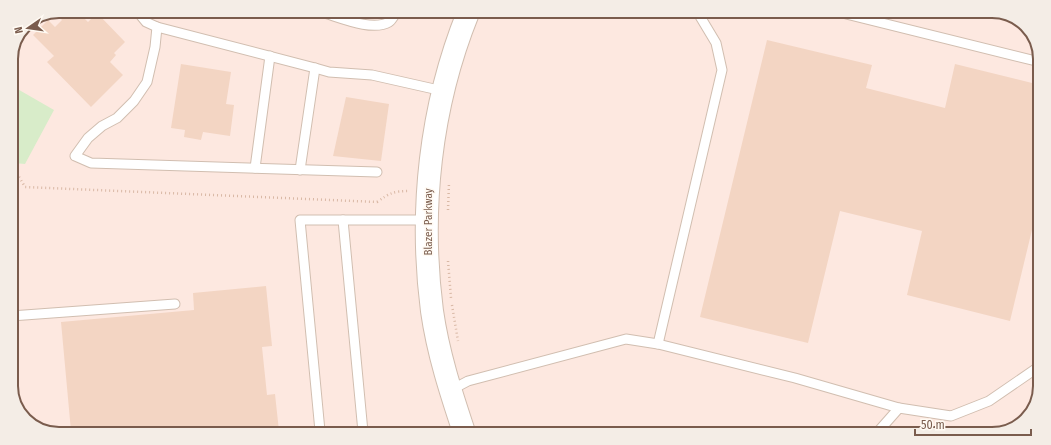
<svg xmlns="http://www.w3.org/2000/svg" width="1051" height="445" viewBox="0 0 1051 445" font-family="'Fira Sans Condensed',sans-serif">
<rect width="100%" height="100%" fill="#fdf6ec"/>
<!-- commercial -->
<polygon fill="#fde8e0" points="59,11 1010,15 1030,30 1040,56 1036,404 1033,409 998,432 992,434 41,430 21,415 11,389 11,163 25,164 11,67 11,56 25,25"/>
<!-- green -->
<g fill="#d8ecc9">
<polygon points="11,67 14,87 54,110 25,164 11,163"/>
<polygon points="1033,409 1019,426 998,432"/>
</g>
<!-- building -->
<g fill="#f3d5c3">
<polygon points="63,11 77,11 88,22 97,13 125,42 114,53 116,55 110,62 123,75 91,107 47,62 54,56 33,35 48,20 55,27 62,20 58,16"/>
<polygon points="767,40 872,65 866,88 945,108 955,64 1040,85 1038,205 1010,321 907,295 922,231 840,211 808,343 700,317"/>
<polygon points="181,64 231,72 226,104 234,105 230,136 203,132 201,140 184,137 185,130 171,128"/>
<polygon points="346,97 389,104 381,161 333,156"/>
<polygon points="266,286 272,346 262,347 267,395 275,394 279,431 71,431 61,322 194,310 193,293"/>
</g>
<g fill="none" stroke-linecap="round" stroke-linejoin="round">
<defs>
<g id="service">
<polyline points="137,11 146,22 157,27 315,68 329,72 372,75 443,91"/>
<path d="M321 12C339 17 372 32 389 22 392 20 394 15 397 12"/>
<polyline points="846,14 1040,62"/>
<polyline points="157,27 155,47 147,82 134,101 117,118 102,126 88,138 75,156 91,163 377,172"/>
<polyline points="255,168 270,56"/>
<polyline points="300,170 315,68"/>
<polyline points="343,220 363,432"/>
<polyline points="11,316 175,304"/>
<polyline points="658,344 722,70 716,43 698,13"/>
<polyline points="451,390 468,381 626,339 658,344 795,378 899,408"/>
<polyline points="320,431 300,220 427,220"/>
<polyline points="876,434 899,408 951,416 989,401 1037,368"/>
</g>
<path id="tertiary" d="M464 432C451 393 438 353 432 311 419 211 430 107 468 13"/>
</defs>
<!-- service casing -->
<use href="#service" stroke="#d1beb0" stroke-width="11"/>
<!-- tertiary casing -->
<use href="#tertiary" stroke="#d1beb0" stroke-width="24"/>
<!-- path -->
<g stroke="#d9b8a5" stroke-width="2.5" stroke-dasharray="1 3" stroke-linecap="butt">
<path d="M11 163 25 187 377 202C390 193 393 191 410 191"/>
<polyline points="448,210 449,183"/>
<polyline points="448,261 451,298"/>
<polyline points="452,305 458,341"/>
</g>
<!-- service -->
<use href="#service" stroke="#fff" stroke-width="9"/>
<!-- tertiary -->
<use href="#tertiary" stroke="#fff" stroke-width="22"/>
</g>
<g text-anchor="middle" stroke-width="3" stroke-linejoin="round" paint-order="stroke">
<!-- street labels -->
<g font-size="11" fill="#7a5c4d" stroke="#fffaf3">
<text transform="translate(428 222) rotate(-90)" y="4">Blazer Parkway</text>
</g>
</g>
<!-- crop -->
<path d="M0 0H1051V445H0ZM59 18H992A41 41 0 0 1 1033 59V386A41 41 0 0 1 992 427H59A41 41 0 0 1 18 386V59A41 41 0 0 1 59 18Z" fill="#f4ede6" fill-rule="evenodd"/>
<path fill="none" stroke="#7a5c4d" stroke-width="2" d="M59 18H992A41 41 0 0 1 1033 59V386A41 41 0 0 1 992 427H59A41 41 0 0 1 18 386V59A41 41 0 0 1 59 18Z"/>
<!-- north arrow -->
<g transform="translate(28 28) rotate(257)" stroke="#fffaf3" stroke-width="3" paint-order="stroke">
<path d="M0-3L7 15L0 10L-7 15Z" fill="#7a5c4d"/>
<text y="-6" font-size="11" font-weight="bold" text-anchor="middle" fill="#7a5c4d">N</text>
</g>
<!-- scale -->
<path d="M915 429v6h116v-6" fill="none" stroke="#7a5c4d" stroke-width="2"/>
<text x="921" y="429" font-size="12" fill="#7a5c4d" stroke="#fffaf3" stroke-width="3" paint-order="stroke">50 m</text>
</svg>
